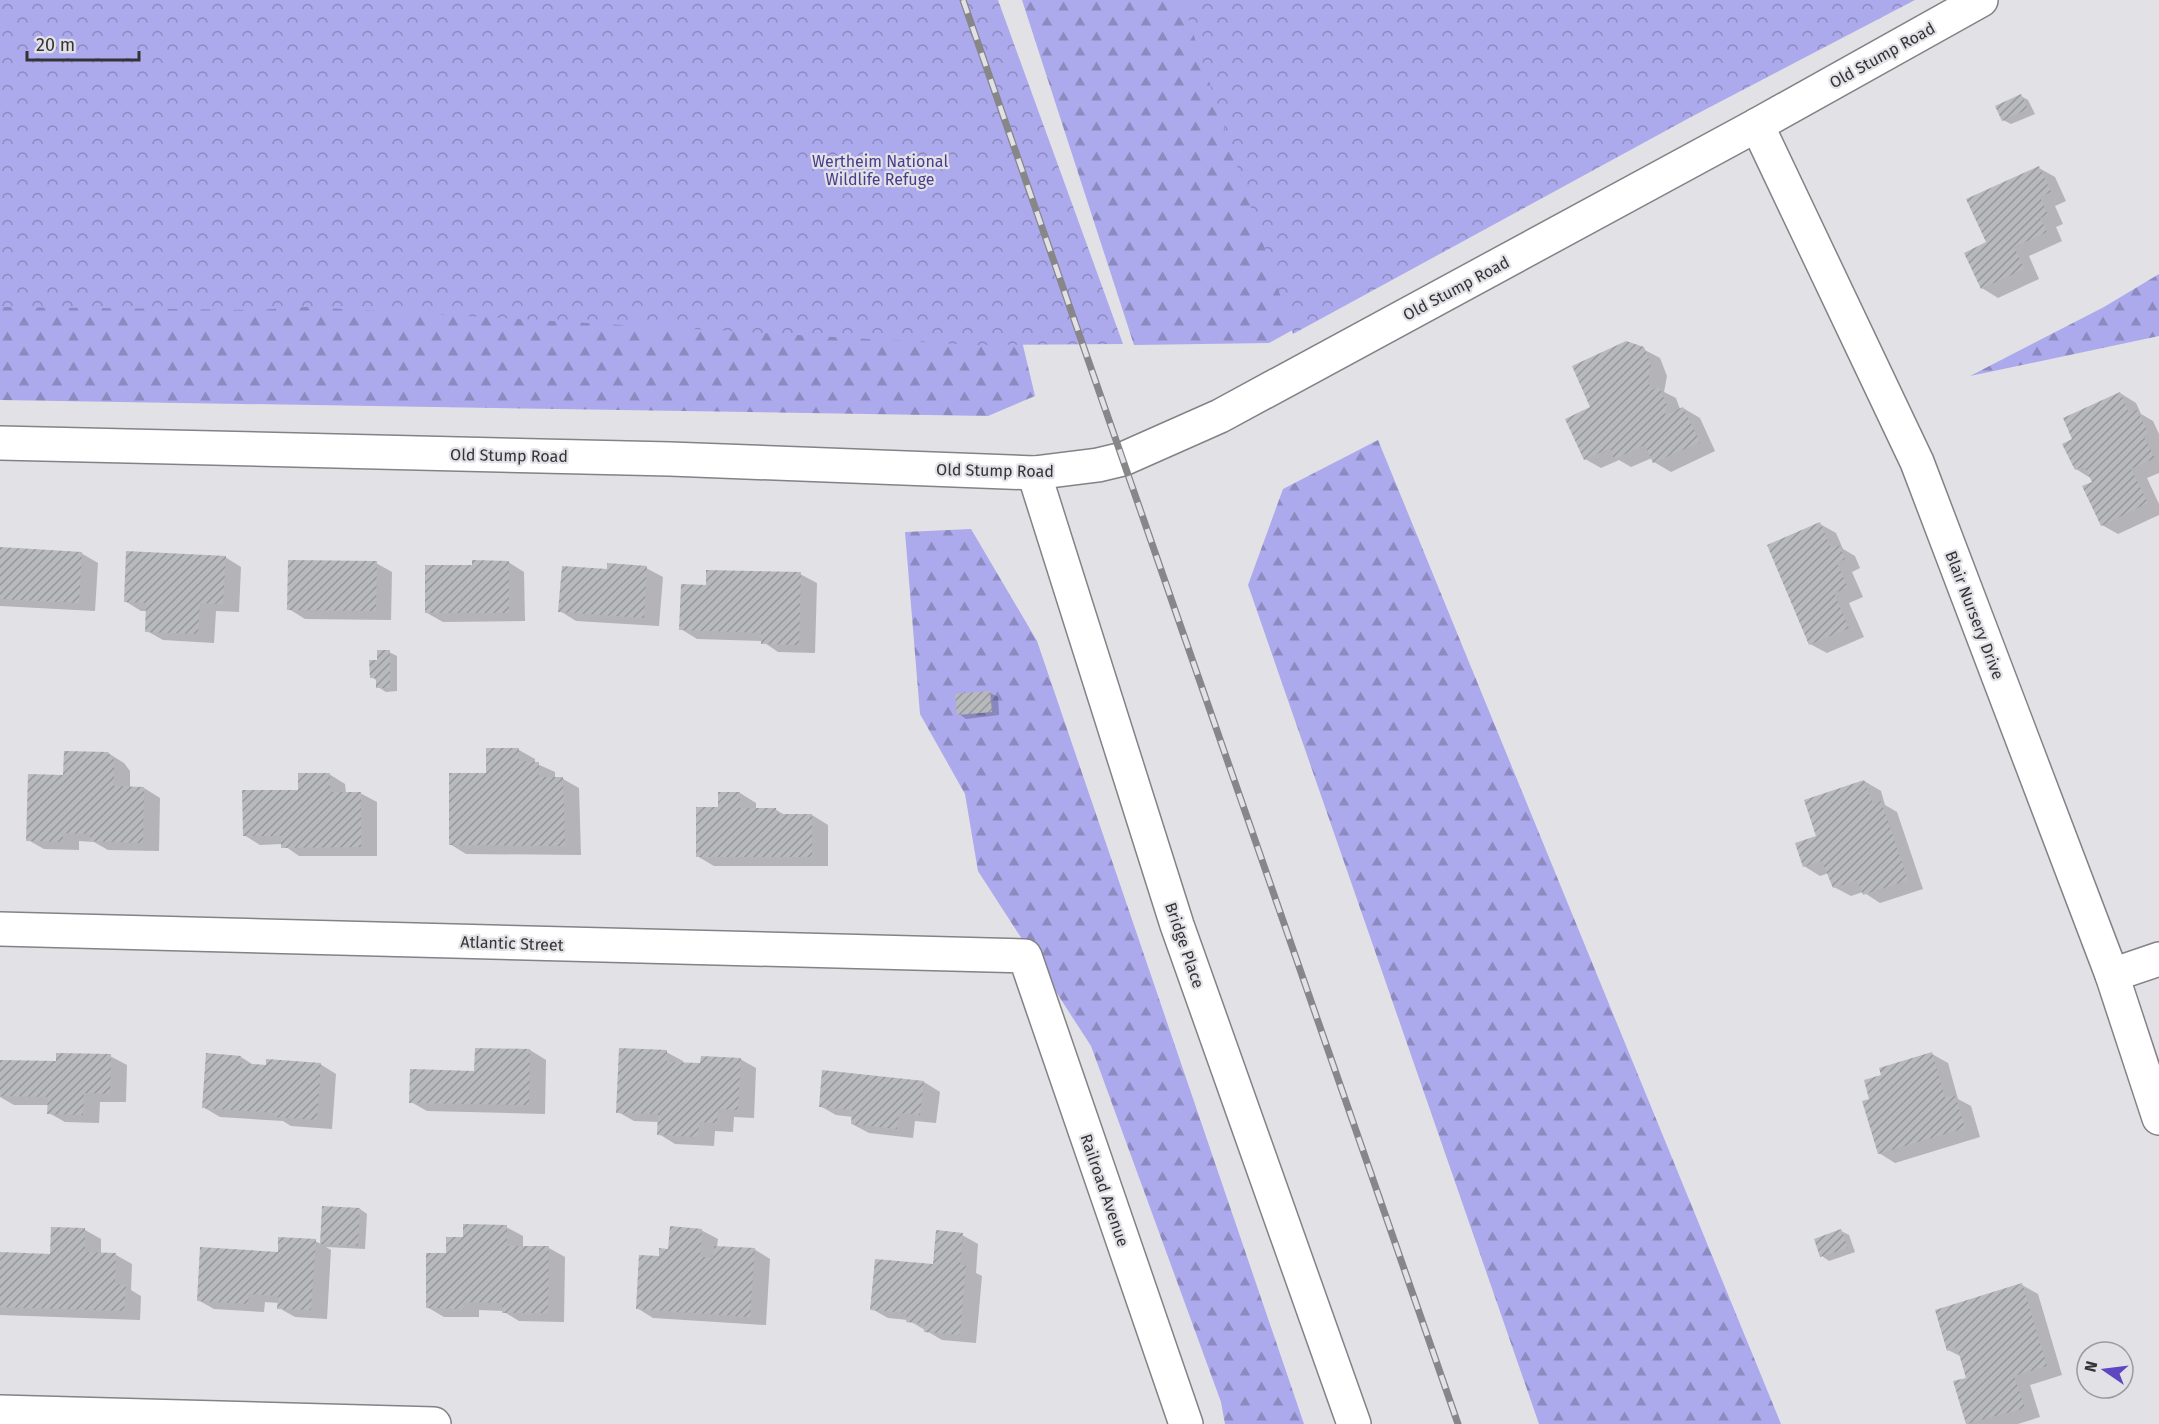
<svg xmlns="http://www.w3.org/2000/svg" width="2159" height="1424" viewBox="0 0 2159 1424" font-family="'Fira Sans',sans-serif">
<defs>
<pattern id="forest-firs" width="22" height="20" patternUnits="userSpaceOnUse" patternTransform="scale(1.5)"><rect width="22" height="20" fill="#aca9ec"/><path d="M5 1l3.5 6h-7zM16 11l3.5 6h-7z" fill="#8d8ac0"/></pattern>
<pattern id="park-crowns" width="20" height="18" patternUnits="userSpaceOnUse" patternTransform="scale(1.5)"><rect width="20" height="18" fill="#aca9ec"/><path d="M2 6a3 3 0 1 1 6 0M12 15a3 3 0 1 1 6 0" fill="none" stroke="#8d8ac0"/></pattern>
<pattern id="building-hatch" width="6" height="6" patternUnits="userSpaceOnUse" patternTransform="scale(1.5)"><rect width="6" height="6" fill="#b8b9bd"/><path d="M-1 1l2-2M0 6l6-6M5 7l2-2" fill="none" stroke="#96979a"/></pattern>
</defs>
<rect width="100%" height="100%" fill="#e1e1e6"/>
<!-- forest -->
<g fill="url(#forest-firs)">
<polygon points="1022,0 1890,0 1269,343 1134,345"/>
<polygon points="968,114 1035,396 988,416 0,400 0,177"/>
<polygon points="2159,274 2159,336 1970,376 2104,307"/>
<polygon points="1378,440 1781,1424 1539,1424 1248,585 1283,489"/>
<polygon points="971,529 1037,641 1304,1424 1225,1424 1221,1402 1091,1046 978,871 965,794 920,714 905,532"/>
</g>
<!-- park -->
<g fill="url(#park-crowns)">
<polygon points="0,0 998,0 1123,344 974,345 306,307 257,310 0,307"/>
<polygon points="1182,0 1915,0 1691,117 1293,334"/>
</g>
<!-- shadow -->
<g fill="#0003">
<polygon points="2021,96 2028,100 2035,114 2011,124 2003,120"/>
<polygon points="2039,168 2055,177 2066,201 2055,206 2063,224 2056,227 2062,241 2029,256 2039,279 1998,298 1982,288 1988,243"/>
<polygon points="1643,349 1660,358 1667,376 1664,392 1676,398 1680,409 1683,408 1700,418 1715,451 1671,472 1654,462 1652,458 1631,467 1619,460 1601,468 1585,459 1592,408"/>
<polygon points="2120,393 2136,403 2141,414 2153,421 2159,434 2159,473 2147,478 2159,504 2159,515 2118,534 2102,525 2092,479 2076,469 2074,439"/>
<polygon points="1820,524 1836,533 1843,549 1855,556 1860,568 1852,572 1863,597 1849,603 1864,637 1827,653 1810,644"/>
<polygon points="0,549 81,553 98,563 95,611 0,606"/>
<polygon points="225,557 241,567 239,612 216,611 214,643 163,640 147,631 148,611 141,611 125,601"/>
<polygon points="508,562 524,572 525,621 443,622 427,613 474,566"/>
<polygon points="376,563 392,572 391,620 305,619 289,609"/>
<polygon points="646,568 663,577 659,626 576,621 560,611 608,571"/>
<polygon points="800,574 817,583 815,653 778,652 762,641 697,639 681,629 707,586"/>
<polygon points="389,652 397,656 397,691 386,692 378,687 378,681 371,677 379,662"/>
<polygon points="990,693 998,697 999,715 966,719 959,714"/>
<polygon points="519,750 535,759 535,763 555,772 555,779 563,779 579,788 581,855 466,854 450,844 487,775"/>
<polygon points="108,753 124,763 130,771 130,788 144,788 160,798 159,851 108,850 94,842 79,841 79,850 44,849 28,840 64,776"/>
<polygon points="329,774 345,784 346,793 360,793 377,802 377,856 299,856 282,844 260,845 244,835 300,791"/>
<polygon points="1864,781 1881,791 1885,805 1897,812 1923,889 1880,903 1863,892 1851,896 1834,887 1829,873 1820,876 1804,866 1818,837"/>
<polygon points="740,793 756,803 756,809 776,810 785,815 812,815 828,825 828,866 714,866 697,856 719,809"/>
<polygon points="530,1050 546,1060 545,1114 427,1111 411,1102"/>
<polygon points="666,1052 683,1061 683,1064 701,1065 740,1059 756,1068 754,1118 734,1117 733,1132 715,1131 714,1146 675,1144 659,1134 659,1122 634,1121 618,1112"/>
<polygon points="1932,1054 1948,1063 1958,1099 1971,1106 1980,1137 1895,1163 1879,1153 1871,1100 1882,1076"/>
<polygon points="110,1056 127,1065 126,1102 100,1102 99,1123 65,1122 49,1113 49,1105 14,1105 0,1097 0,1062 58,1063"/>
<polygon points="241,1057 255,1066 320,1064 336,1074 332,1129 291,1126 283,1121 220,1117 203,1107"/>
<polygon points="823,1072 924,1082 940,1092 936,1123 915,1121 913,1138 869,1133 852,1124 853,1117 836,1115 820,1106"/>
<polygon points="324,1207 360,1209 367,1214 365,1249 326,1247 331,1250 327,1319 295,1317 279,1308 279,1303 265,1302 264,1312 214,1309 198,1300 279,1253 315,1241 321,1244"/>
<polygon points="506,1227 523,1236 523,1248 549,1248 565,1257 564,1322 519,1321 503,1311 479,1310 479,1317 444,1317 427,1307 447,1254 464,1239"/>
<polygon points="53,1228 85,1230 101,1239 101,1254 116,1255 132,1264 131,1290 141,1296 140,1320 0,1315 0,1254 52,1255"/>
<polygon points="701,1230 718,1239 717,1247 754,1249 770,1259 766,1325 653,1318 637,1308 660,1258"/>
<polygon points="1841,1231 1849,1235 1855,1252 1829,1261 1822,1256"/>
<polygon points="962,1235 978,1244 976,1273 982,1276 976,1343 942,1340 908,1320 888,1318 872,1309 934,1266"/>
<polygon points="2022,1285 2038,1294 2062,1375 2030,1385 2040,1417 2018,1424 1967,1424 1955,1382 1968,1379 1962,1357 1948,1350"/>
</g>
<!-- building -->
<g fill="url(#building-hatch)">
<polygon points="2021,94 2028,109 2002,121 1995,106"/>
<polygon points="2039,166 2051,192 2040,197 2048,215 2040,218 2047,232 2014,247 2024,269 1981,289 1964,253 1986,242 1966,199"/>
<polygon points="1626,341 1644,347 1651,365 1648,382 1652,390 1659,387 1667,405 1665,415 1683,407 1700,442 1653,463 1645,445 1614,459 1610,448 1584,460 1565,419 1590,407 1572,366"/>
<polygon points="2120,392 2129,413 2137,410 2148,433 2143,435 2155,458 2131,469 2148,503 2101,526 2082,486 2092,482 2084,466 2075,470 2062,444 2072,439 2063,418"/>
<polygon points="1820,522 1831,548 1839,545 1845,559 1837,563 1848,588 1834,593 1849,628 1809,645 1767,545"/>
<polygon points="0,547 82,552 79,603 0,599"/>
<polygon points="126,551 226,556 223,604 200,603 198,634 145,632 146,603 124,602"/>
<polygon points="288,560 377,561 376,611 287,610"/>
<polygon points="472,560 509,561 509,613 425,613 425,565 472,565"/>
<polygon points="607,563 647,566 644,618 558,612 562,566 607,569"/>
<polygon points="706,570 801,572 799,645 761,644 761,633 679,630 681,584 706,585"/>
<polygon points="377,650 390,650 390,688 376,688 376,678 370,678 369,660 377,660"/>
<polygon points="990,691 992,712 957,715 955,694"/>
<polygon points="486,748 519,748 519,761 539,762 539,777 563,777 565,846 449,845 449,773 486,773"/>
<polygon points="64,751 108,752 114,760 114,786 144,787 143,843 90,841 90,834 63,833 63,842 26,841 28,774 63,775"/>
<polygon points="298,773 330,773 330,792 361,792 361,847 281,848 281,836 243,836 242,790 298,790"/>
<polygon points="1864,780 1873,804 1881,801 1908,880 1863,895 1857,880 1833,888 1822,861 1803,867 1795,843 1816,836 1804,800"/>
<polygon points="718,792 740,792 740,808 776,808 777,814 812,814 812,857 696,857 696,807 718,807"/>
<polygon points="475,1048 530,1049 529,1105 409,1103 410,1069 474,1071"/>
<polygon points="619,1048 667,1050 667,1062 700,1063 701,1056 741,1058 738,1110 718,1109 717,1123 699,1122 698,1137 657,1135 658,1114 616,1113"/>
<polygon points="1932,1052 1945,1098 1955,1095 1965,1128 1878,1154 1862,1101 1869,1099 1864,1080 1881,1075 1879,1068"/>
<polygon points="56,1053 111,1054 110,1094 84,1093 83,1115 47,1114 48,1097 0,1096 0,1060 56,1061"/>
<polygon points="206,1053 241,1056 240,1063 266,1065 266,1059 321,1063 317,1120 274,1117 274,1113 202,1108"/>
<polygon points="822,1070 924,1081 920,1115 899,1113 897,1129 851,1124 852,1110 819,1107"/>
<polygon points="322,1206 360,1208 358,1246 320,1244"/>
<polygon points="463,1224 507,1225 507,1246 549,1246 548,1313 502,1313 502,1303 463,1302 464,1309 426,1308 426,1253 446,1253 446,1237 463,1237"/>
<polygon points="670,1226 702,1229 700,1257 713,1258 714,1246 755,1248 750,1317 636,1309 639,1255 659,1256 659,1248 668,1249"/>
<polygon points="51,1227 85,1228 85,1252 116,1253 115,1284 126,1285 124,1311 0,1307 0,1252 50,1254"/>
<polygon points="1841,1229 1848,1248 1820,1257 1814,1239"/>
<polygon points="936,1230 963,1233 960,1265 966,1265 960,1335 924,1332 925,1324 906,1322 907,1313 870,1310 875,1259 933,1264"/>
<polygon points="278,1237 316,1239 311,1310 277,1309 278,1296 249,1294 248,1304 197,1301 200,1247 278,1252"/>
<polygon points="2022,1283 2047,1366 2014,1376 2025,1408 1966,1424 1953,1381 1966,1378 1957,1347 1947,1351 1935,1310"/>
</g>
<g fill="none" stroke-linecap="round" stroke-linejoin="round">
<defs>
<g id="minor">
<polyline points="1757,125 1917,462 2112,975 2159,1118"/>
<polyline points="0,443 670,459 1034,473 1098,465 1123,459 1220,416 1757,125 1981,0"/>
<polyline points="1034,473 1177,925 1354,1424"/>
<polyline points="0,929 1025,956 1186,1424"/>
<polyline points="2112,975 2159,959"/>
<polyline points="0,1412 434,1424"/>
</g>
</defs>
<!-- minor casing -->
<use href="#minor" stroke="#828287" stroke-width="36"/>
<!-- minor -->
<use href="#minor" stroke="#fff" stroke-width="33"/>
<defs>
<polyline id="rail" points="963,0 1458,1424"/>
</defs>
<!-- rail casing -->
<use href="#rail" stroke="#87878a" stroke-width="7"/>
<!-- rail -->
<use href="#rail" stroke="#e1e1e6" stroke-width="4.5" stroke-dasharray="14" stroke-linecap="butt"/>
</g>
<g text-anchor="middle" stroke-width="4.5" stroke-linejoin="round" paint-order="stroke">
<!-- street labels -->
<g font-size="16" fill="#343436" stroke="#e1e1e6">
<text transform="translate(1882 55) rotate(-29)" y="6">Old Stump Road</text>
<text transform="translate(1456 288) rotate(-28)" y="6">Old Stump Road</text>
<text transform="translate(509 455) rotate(1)" y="6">Old Stump Road</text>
<text transform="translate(995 470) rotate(1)" y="6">Old Stump Road</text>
<text transform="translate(1975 615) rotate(69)" y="6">Blair Nursery Drive</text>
<text transform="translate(512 943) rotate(2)" y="6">Atlantic Street</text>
<text transform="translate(1185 945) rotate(71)" y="6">Bridge Place</text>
<text transform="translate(1105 1190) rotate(71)" y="6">Railroad Avenue</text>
</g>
<!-- park labels -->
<g font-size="16" fill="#483c8c" stroke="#e1e1e6">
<text x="880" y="167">Wertheim National<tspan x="880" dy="18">Wildlife Refuge</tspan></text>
</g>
</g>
<!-- north arrow -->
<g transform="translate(2105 1370) rotate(284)"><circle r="28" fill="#e1e1e6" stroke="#9c9ca0" stroke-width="1.5"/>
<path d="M0-4.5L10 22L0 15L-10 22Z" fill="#5e47c0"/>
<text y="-9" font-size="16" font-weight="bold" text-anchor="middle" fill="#343436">N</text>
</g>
<!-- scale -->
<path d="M27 51v9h112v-9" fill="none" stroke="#343436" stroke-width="3"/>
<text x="36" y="51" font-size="18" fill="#343436" stroke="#e1e1e6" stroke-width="4.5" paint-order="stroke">20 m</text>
</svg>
